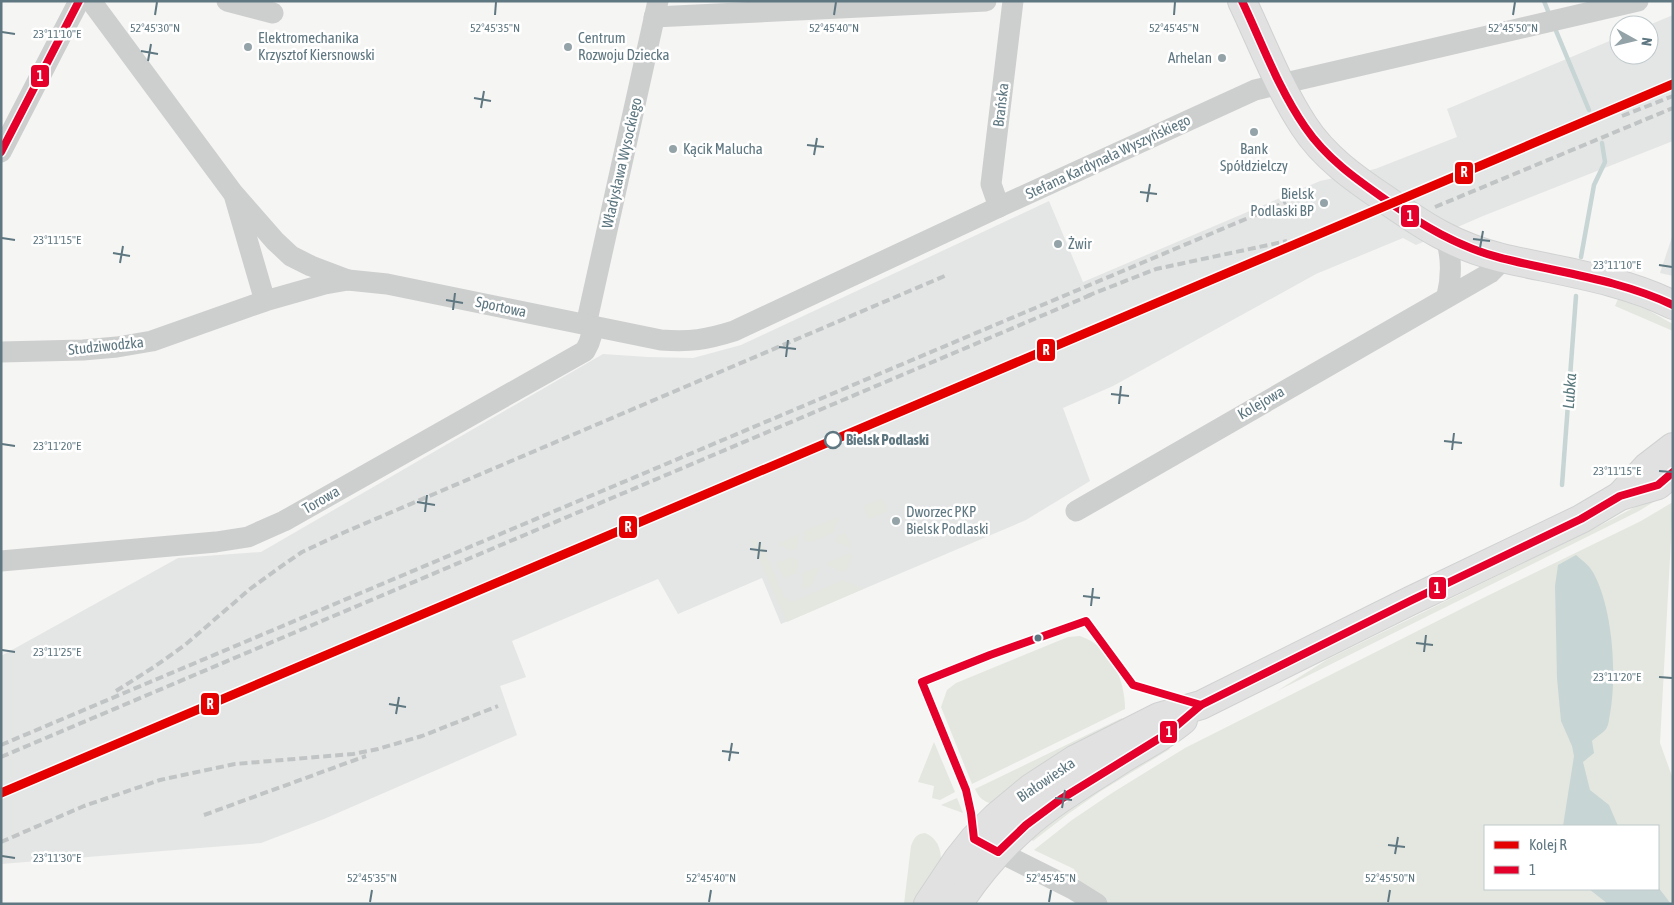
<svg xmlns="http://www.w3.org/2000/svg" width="1674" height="905" viewBox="0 0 1674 905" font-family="'Asap Condensed',sans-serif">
<rect width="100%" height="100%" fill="#f5f5f3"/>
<!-- built -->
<g fill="#e4e6e5">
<polygon points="1673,15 1673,141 1483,216 1416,245 1403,238 1316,274 1113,386 1063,408 1090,481 1026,520 781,624 762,578 678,614 658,579 512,641 526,677 500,686 517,735 324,819 261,843 1,864 1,656 178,558 261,552 603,354 648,357 693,358 741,345 1049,201 1083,282 1320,181 1375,169 1457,137 1447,109 1619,37 1619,55 1649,55 1649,25"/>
<polygon points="1673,234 1673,276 1660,273"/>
</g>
<!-- green -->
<g fill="#e4e7e0" fill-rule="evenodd">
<polygon points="1618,299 1648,310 1671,323 1673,324 1673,331 1615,306"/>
<polygon points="1665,487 1673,490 1639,511 1277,691 1328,659 1605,523 1633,508"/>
<polygon points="882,499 888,511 869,519 863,506"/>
<path d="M1673 502 1660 743 1673 779V904H1109L1083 888 1074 869 1034 850 1072 820 1112 793 1185 748 1483 598 1641 521ZM1485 826H1658V889H1485Z"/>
<polygon points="839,517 833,533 811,542 805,541 805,531"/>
<polygon points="845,533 852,548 836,542 837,536"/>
<polygon points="799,534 797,549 790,550 778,544"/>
<polygon points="750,538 761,543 784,596 790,601 795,601 843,580 863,589 787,622"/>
<polygon points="850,553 852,554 847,570 841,572 827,565 827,563"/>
<polygon points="793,557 798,561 797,573 784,578 777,563"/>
<polygon points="817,567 818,570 812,585 804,589 802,587 803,573"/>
<path d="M1080 636C1110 646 1125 679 1125 709L972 784 941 707 947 690 956 683 1068 637Z"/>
<path d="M1122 718 1119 725 992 804C983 801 979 798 975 789Z"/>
<polygon points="934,742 955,792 940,800 932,798 934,786 918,782"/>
<polygon points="1167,744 1170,749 1101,791 1068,814 1033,841 1029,837 1063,809"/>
<polygon points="957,798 963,813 941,805"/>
<path d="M925 833C937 838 941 848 941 861L919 904H904L911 846C914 838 916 834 925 833Z"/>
</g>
<!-- water -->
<g fill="#c8d5d5">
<path d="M1576 555C1583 561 1590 566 1594 574 1613 610 1617 675 1610 714 1609 718 1609 725 1606 729 1603 733 1596 737 1592 741L1594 753 1583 762 1590 790 1609 805 1618 826H1563L1574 756 1572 746 1561 721 1557 678 1555 586 1558 565Z"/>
<polygon points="1658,887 1671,904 1608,904 1589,889 1658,889"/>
</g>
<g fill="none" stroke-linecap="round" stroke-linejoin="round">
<!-- stream -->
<g stroke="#c8d5d5" stroke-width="4.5">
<polyline points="1544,1 1550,16"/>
<polyline points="1554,26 1589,110"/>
<polyline points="1581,257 1594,185 1605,162 1602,143"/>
<polyline points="1562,485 1576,296"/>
</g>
<defs>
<g id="major">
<path d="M1242 1C1262 43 1279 88 1304 126 1324 157 1355 179 1385 199 1425 227 1454 246 1502 258 1558 271 1622 279 1673 305"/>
<polyline points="1620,496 1647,467 1673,447"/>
<polyline points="928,904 958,859 974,839 996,817 1031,788 1074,760 1159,717 1201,705 1410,601 1581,519 1620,496 1658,485 1673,472"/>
<path d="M958 904C977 875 999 849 1025 826 1054 800 1090 780 1122 759 1143 746 1164 736 1183 720"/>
</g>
</defs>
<!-- major casing -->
<use href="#major" stroke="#d0d2d2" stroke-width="30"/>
<!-- minor -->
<g stroke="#cdcece" stroke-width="21">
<polyline points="91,1 233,193 275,241 291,256 311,266 348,280"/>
<polyline points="227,1 273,13"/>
<polyline points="654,17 986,1"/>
<polyline points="1,152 79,1"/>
<polyline points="235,198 265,301"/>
<polyline points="999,207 991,184 1013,1"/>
<path d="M1446 238C1452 258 1452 275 1447 296"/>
<polyline points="586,325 658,1"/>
<path d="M1 352 83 350 117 347 152 341 265 301 325 284 348 280 387 284 661 340C691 342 705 340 734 331L999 207 1255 90 1638 1"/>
<polyline points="1076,511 1490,273 1497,266 1501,257"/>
<polyline points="1,561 216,542 248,537 284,521 585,351 589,343 594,327"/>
<polyline points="987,846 1073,889 1097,904"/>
</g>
<!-- major -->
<use href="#major" stroke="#e1e1e1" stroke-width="28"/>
<!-- rail -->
<g stroke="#c1c4c4" stroke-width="4" stroke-dasharray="8 4" stroke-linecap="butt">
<polyline points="1622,116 1673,96"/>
<polyline points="1435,207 1673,108"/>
<polyline points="1087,296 1156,269 1287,241"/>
<polyline points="116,691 154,667 185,645 250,589 276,570 302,552 345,532 947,275"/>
<polyline points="1,745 1286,202"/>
<polyline points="1,757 1093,294"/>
<polyline points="204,815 366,756"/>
<polyline points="1,842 84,806 160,780 235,764 353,754 378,749 422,736 498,706"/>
</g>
<defs>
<g id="bus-1">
<path d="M1242 1C1262 43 1278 88 1305 127 1326 158 1356 179 1386 200 1422 225 1458 247 1501 258 1560 273 1617 279 1673 305"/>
<polyline points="1,152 79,1"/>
<polygon points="1086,621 1133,685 1201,705 1168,733 1061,799 1026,825 998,852 974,839 971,813 966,790 922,682 990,655"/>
<polyline points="1201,705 1410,601 1581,519 1620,496 1658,485 1673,472"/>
</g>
</defs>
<!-- bus-1 casing -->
<use href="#bus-1" stroke="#fff" stroke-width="11"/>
<!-- bus-1 -->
<use href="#bus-1" stroke="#e4002b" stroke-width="8"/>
<defs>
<polyline id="rail-1" points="1,793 1673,84"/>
</defs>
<!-- rail-1 casing -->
<use href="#rail-1" stroke="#fff" stroke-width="12"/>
<!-- rail-1 -->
<use href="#rail-1" stroke="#e50000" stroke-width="9"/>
</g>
<!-- ticks -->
<path fill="none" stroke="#5e7780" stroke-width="2" d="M155 15 157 2M495 15 496 2M834 15 836 2M1174 15 1175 2M1513 15 1515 2M2 32 15 34M141 51 158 54M148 61 151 44M474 98 491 101M481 108 484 91M807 145 824 147M814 155 817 138M1140 192 1157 194M1147 202 1150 184M2 238 15 240M1473 239 1490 241M1480 248 1483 231M113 253 130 256M120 263 123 246M1659 265 1672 267M446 300 463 303M453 310 455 293M779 347 796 349M786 357 788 340M1111 394 1129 396M1119 404 1121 386M1444 441 1462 443M2 444 15 446M1452 450 1454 433M1659 471 1672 472M417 502 435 505M425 512 427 495M750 549 767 551M758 559 760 542M1083 596 1100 598M1091 606 1093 588M1416 643 1433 645M2 650 15 652M1424 652 1426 635M1659 677 1672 678M389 704 406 707M396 714 399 697M722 751 739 753M729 761 732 743M1055 798 1072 800M1062 808 1065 790M1388 845 1405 847M1395 854 1398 837M2 856 15 858M370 902 372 890M709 902 711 890M1049 902 1051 890M1388 902 1390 890"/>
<!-- markers -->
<g fill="#93a3a8" stroke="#fff" stroke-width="2">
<circle cx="248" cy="47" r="5"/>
<circle cx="568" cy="47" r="5"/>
<circle cx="1222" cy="58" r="5"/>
<circle cx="1254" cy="132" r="5"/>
<circle cx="673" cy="149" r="5"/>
<circle cx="1324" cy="203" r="5"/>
<circle cx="1058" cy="244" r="5"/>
<circle cx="896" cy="521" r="5"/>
</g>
<circle fill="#fff" stroke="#5e7780" stroke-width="2.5" cx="833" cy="440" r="8"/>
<circle fill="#5e7780" stroke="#fff" stroke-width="2" cx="1038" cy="638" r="4.5"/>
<g text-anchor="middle" stroke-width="5" stroke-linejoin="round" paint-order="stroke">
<!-- poi labels -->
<g font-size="15" fill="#5e7780" stroke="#fff" text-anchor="start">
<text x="258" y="43">Elektromechanika<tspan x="258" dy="17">Krzysztof Kiersnowski</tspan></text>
<text x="578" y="43">Centrum<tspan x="578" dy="17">Rozwoju Dziecka</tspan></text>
<text x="1212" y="63" text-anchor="end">Arhelan</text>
<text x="683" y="154">Kącik Malucha</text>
<text x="1254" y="154" text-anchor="middle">Bank<tspan x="1254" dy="17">Spółdzielczy</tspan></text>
<text x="1314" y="199" text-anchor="end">Bielsk<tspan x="1314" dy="17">Podlaski BP</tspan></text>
<text x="1068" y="249">Żwir</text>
<text x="906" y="517">Dworzec PKP<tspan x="906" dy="17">Bielsk Podlaski</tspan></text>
</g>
<!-- street labels -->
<g font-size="15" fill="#5e7780" stroke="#fff">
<text transform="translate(1001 105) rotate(-83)" y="5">Brańska</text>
<text transform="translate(1108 157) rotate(-25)" y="5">Stefana Kardynała Wyszyńskiego</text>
<text transform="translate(622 163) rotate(-77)" y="5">Władysława Wysockiego</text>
<text transform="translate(501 307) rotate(12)" y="5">Sportowa</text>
<text transform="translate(106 346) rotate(-6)" y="5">Studziwodzka</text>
<text transform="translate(1261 403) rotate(-30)" y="5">Kolejowa</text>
<text transform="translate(321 500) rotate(-30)" y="5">Torowa</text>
<text transform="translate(1046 780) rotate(-34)" y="5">Białowieska</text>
</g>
<!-- stop labels -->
<g font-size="15" font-weight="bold" fill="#5e7780" stroke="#fff" text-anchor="start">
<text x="846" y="445">Bielsk Podlaski</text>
</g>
<!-- water labels -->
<g font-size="16" font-style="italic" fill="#59787c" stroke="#fff">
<text transform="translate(1569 391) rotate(-86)" y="6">Lubka</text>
</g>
</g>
<g font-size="12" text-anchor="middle" fill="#5e7780" stroke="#fff" stroke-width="5" stroke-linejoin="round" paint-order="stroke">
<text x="155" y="32">52°45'30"N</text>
<text x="495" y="32">52°45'35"N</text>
<text x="834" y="32">52°45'40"N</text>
<text x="1174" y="32">52°45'45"N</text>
<text x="1513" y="32">52°45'50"N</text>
<text x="57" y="38">23°11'10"E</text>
<text x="57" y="244">23°11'15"E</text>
<text x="1617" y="269">23°11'10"E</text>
<text x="57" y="450">23°11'20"E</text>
<text x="1617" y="475">23°11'15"E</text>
<text x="57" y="656">23°11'25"E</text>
<text x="1617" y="681">23°11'20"E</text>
<text x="57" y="862">23°11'30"E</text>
<text x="372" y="882">52°45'35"N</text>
<text x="711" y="882">52°45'40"N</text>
<text x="1051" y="882">52°45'45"N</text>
<text x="1390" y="882">52°45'50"N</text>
</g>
<g stroke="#fff" stroke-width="2">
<rect x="30" y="64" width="20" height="24" rx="5" fill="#e4002b"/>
<rect x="1454" y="161" width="20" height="24" rx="5" fill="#e50000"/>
<rect x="1400" y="204" width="20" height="24" rx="5" fill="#e4002b"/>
<rect x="1036" y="338" width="20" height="24" rx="5" fill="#e50000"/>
<rect x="618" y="515" width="20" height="24" rx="5" fill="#e50000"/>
<rect x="1428" y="576" width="19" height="24" rx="5" fill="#e4002b"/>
<rect x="200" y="692" width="20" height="24" rx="5" fill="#e50000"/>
<rect x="1159" y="720" width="19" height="24" rx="5" fill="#e4002b"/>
</g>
<g font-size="14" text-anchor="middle" font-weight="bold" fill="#fff">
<text x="40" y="81">1</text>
<text x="1464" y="177">R</text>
<text x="1410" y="221">1</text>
<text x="1046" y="355">R</text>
<text x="628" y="532">R</text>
<text x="1437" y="593">1</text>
<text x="210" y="709">R</text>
<text x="1169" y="737">1</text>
</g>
<!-- border -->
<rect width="1674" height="905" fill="none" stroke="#5e7780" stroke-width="5"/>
<!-- legend -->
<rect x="1484" y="825" width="175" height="65" fill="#ffffff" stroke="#bfc9cc"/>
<rect x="1494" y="841" width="25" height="8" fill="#e50000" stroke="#bfc9cc"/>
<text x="1529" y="850" font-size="15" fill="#5e7780">Kolej R</text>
<rect x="1494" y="866" width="25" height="8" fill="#e4002b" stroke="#bfc9cc"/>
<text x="1529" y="875" font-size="15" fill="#5e7780">1</text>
<!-- north arrow -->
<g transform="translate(1634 40) rotate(98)"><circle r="24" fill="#ffffff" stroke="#bfc9cc"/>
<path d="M0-4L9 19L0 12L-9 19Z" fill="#93a3a8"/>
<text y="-8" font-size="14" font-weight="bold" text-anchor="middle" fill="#5e7780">N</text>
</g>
</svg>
